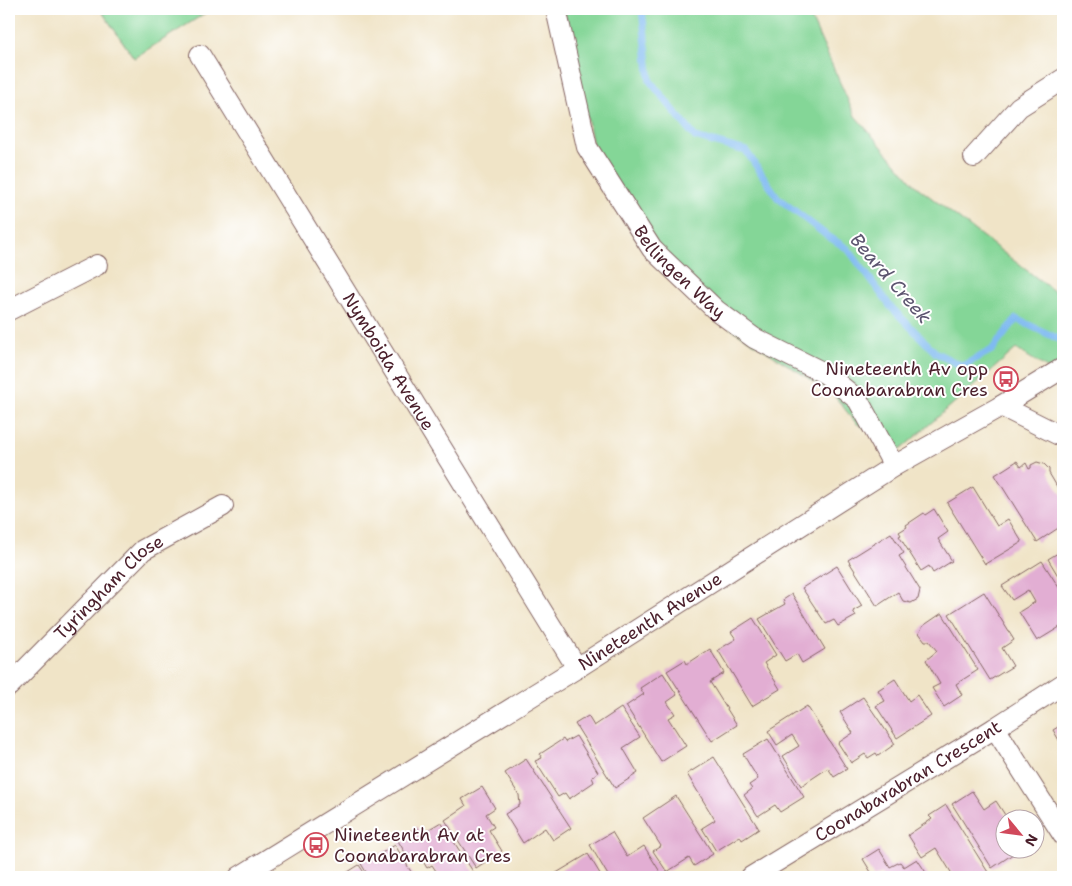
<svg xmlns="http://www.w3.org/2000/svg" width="1072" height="886" viewBox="0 0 1072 886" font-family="'Shantell Sans',sans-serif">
<rect width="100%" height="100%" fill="#fff"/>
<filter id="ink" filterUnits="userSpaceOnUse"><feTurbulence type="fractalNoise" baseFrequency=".02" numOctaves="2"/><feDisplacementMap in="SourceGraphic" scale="10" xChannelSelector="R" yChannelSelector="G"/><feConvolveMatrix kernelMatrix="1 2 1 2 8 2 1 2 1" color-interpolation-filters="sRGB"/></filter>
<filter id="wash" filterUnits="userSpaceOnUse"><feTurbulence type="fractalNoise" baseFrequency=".0096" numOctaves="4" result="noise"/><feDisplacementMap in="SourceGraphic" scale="20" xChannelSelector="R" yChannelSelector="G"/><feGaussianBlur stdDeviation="1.12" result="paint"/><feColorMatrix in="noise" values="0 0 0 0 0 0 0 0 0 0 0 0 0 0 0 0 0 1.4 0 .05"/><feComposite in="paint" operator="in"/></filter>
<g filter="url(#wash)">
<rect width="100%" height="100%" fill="#f0e4c7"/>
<!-- green -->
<g fill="#84d697" stroke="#677a61">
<polygon points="100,9 212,9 134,58"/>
<polygon points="564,9 807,9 855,116 916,186 1063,298 1063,378 1016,349 900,450 856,423 832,393 719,321 598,168"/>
</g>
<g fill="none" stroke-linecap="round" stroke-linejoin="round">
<!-- stream -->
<polyline stroke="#7fbaf1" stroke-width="7" points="642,9 650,81 695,137 746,151 778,198 826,235 848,249 890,306 936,353 962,366 992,350 1016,319 1063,341"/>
</g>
<g id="blocks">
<!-- building -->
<g fill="#e2aed3">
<polygon points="1017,461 1021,467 1026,463 1029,469 1031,468 1031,465 1037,462 1044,464 1049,469 1049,473 1062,495 1063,494 1063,525 1037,542 995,475"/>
<polygon points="973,487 997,526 1008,519 1022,542 985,564 947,503"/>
<polygon points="934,509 948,532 938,539 952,561 933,573 929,566 921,571 899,536 901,535 899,532 907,527 906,525 924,513 925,515"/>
<polygon points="891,533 904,553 899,556 920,590 918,599 911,603 903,601 898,592 877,606 848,560"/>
<polygon points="1063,550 1063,584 1048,559"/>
<polygon points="1042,561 1063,594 1063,625 1037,641 1019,612 1035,602 1028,590 1012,600 1002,586"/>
<polygon points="837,566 862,606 853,611 856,616 838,626 834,620 826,624 802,588"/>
<polygon points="984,592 1014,640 1002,648 1013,666 990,680 949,614"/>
<polygon points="792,594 825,649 802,663 797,654 785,661 759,619 785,604 783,600"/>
<polygon points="942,613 978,670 956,684 962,695 944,707 932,688 940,684 926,660 937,651 929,641 925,641 919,633 923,626"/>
<polygon points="753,618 776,655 764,663 780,689 752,706 718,650 736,639 731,632"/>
<polygon points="710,649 724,673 710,682 737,725 712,741 667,671 685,660 687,664"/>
<polygon points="663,673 677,695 667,702 675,714 668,718 686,746 661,762 626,706 644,694 640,688"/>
<polygon points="895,679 909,701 917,695 931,716 897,738 876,706 885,701 878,690"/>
<polygon points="863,697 895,744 878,756 876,753 868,758 865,754 851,763 838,743 853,733 840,712"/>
<polygon points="807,706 847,769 834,777 828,768 801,786 783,756 799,746 792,735 777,745 768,731"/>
<polygon points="621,708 640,737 623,748 638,773 615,788 575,724 588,716 594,726"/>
<polygon points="1063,724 1063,747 1053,730"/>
<polygon points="576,736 598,772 592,777 594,782 569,799 565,793 558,797 535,761 542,758 540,754 563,739 565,742"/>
<polygon points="768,739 804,797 780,812 775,805 758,816 744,795 752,789 749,785 758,779 743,754"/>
<polygon points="714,757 759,829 742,840 740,836 716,851 702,828 715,820 687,774"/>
<polygon points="526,759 571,828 553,840 545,828 523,843 505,814 520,805 519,795 505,773"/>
<polygon points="482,787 495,808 486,814 494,827 489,830 502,851 476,868 445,820 466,806 462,799"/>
<polygon points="972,791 984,809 996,801 1007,818 1004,818 1004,848 1022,848 992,868 952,804"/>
<polygon points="676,796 713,854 694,866 689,858 667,872 653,851 661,846 643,818"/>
<polygon points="946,805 991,877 954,877 936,848 922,857 908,835 932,819 929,816"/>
<polygon points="441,822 474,873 467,877 440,877 432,865 427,868 419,855 410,861 397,839 417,827 421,834"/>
<polygon points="612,832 627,857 644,846 662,875 659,877 609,877 590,845"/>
<polygon points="395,845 413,875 411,876 411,877 369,877 360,862 370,856 372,859"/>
<polygon points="879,849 890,867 900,862 904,867 917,859 929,877 883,877 881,873 874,877 863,859"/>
<polygon points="588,854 602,877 555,877 553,875"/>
<polygon points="359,865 367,877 340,877"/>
</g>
</g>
</g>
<g filter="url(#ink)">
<use href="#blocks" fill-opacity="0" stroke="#846462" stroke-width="1"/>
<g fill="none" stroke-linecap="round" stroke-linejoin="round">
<defs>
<g id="minor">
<path id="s1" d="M556 9 587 147 652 249 716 310 754 338 826 374 858 400 894 466"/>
<path id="s2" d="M200 55 577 668"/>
<polyline points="974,157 1019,107 1063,79"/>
<polyline points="9,310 97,265"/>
<polyline points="1001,406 1063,437"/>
<path id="s3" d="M9 686 143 550 223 506"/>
<polyline points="995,728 1063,835"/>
<path id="s4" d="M239 877 577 668 894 466 1001 406 1063 368"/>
<path id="s5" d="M751 877 995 728 1063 684"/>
</g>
</defs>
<!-- minor casing -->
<use href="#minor" stroke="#846462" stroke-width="22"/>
<!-- minor -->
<use href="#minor" stroke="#fff" stroke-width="20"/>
</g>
</g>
<!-- icons -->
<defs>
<symbol id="bus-ring" viewBox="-11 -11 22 22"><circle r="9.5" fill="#fff" stroke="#d1495b" stroke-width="1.5"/><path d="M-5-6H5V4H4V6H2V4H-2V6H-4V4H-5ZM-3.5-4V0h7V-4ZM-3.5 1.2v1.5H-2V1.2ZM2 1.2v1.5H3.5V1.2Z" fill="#d1495b"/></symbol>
</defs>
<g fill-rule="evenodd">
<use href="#bus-ring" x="992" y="365" width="28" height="28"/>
<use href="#bus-ring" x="302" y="831" width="28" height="28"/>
</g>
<g text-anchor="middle" stroke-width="4" stroke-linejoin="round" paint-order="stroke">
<!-- street labels -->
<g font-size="18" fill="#4a1f2b" stroke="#fff">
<text dy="6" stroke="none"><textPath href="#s1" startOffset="298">Bellingen Way</textPath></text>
<text dy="6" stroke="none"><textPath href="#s2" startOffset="360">Nymboida Avenue</textPath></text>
<text dy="6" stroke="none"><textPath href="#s3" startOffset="141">Tyringham Close</textPath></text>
<text dy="6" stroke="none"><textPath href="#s4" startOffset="484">Nineteenth Avenue</textPath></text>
<text dy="6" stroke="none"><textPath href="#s5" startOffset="184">Coonabarabran Crescent</textPath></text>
</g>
<!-- poi labels -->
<g font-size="18" fill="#4a1f2b" stroke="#fff" text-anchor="end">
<text x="988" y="375">Nineteenth Av opp<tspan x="988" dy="21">Coonabarabran Cres</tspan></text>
<text x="334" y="841" text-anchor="start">Nineteenth Av at<tspan x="334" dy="21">Coonabarabran Cres</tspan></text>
</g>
<!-- water labels -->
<g font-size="19" font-style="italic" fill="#5d5570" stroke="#fff">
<text transform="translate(891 278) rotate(49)" y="7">Beard Creek</text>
</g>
</g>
<!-- margin -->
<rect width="1072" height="886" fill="none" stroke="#fff" stroke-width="30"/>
<!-- north arrow -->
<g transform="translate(1020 834) rotate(119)"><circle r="24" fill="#ffffff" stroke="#b7a5aa"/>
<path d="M0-4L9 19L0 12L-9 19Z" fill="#d1495b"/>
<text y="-8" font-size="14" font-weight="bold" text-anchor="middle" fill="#4a1f2b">N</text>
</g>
</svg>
